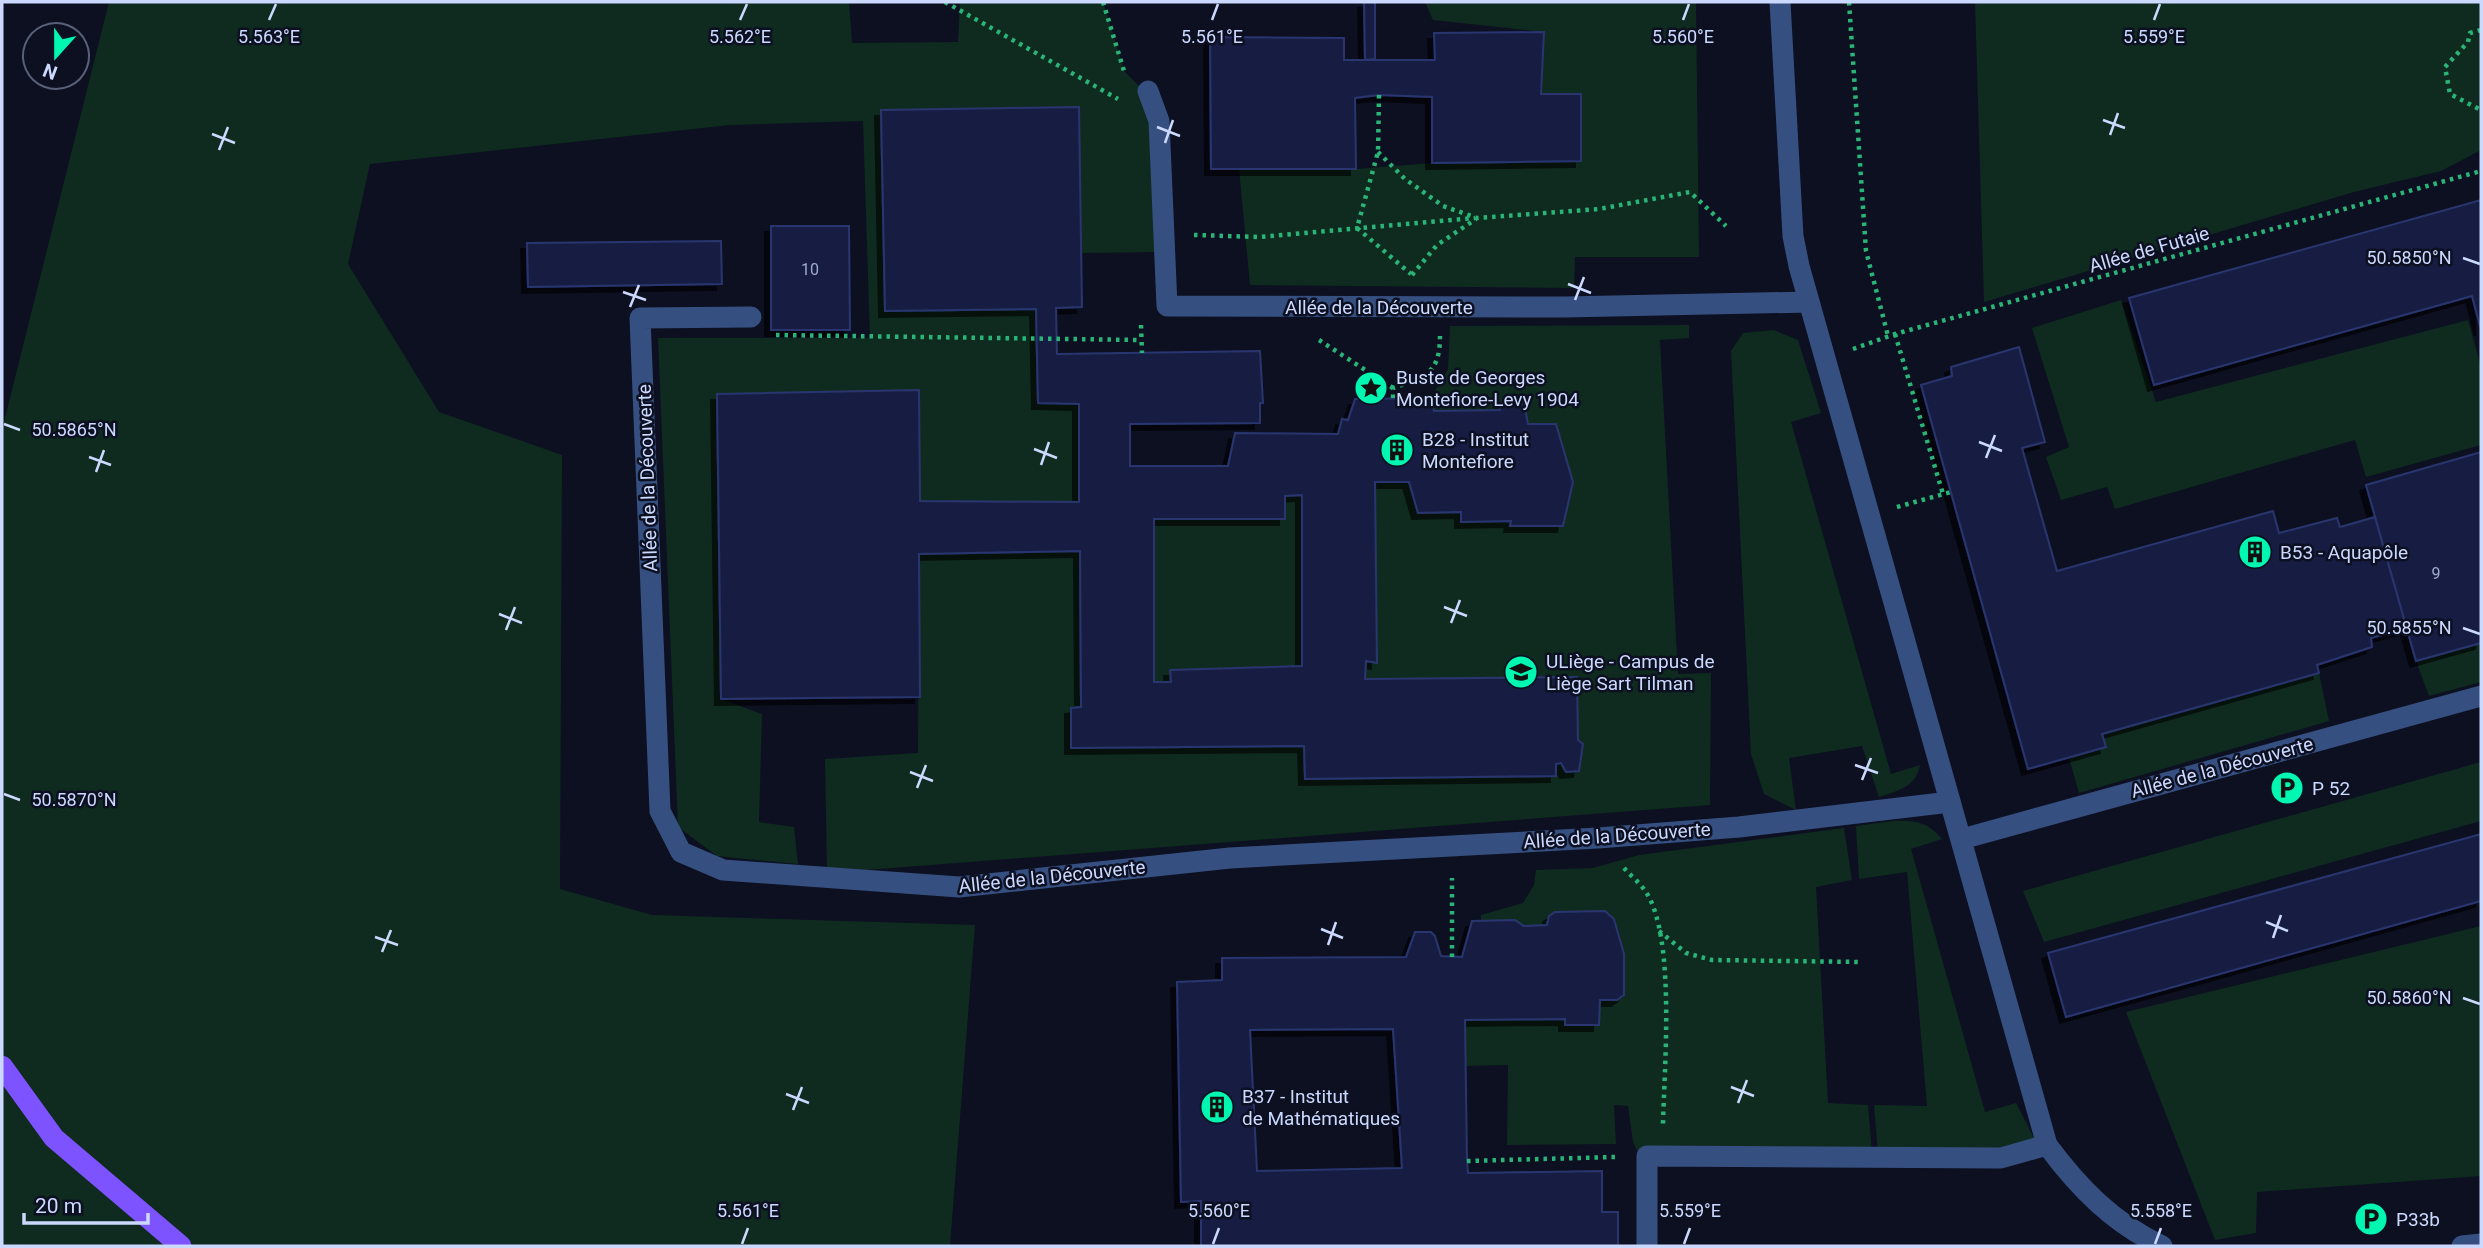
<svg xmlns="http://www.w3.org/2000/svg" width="2483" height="1248" viewBox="0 0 2483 1248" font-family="Roboto,sans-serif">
<defs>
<filter id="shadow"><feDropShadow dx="-6" dy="6" stdDeviation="0" flood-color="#0009"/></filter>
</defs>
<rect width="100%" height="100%" fill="#0c1021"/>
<!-- green -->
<g fill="#0f2b1f">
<polygon points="109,2 849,2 852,43 958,42 960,2 1103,2 1125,72 1143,90 1154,130 1156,252 1082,253 1079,107 881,110 885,310 1036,309 1038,402 1079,404 1079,502 920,501 918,390 717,394 721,699 762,714 759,822 794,827 798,864 717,856 678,827 658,338 870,338 863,121 730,125 370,164 348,264 439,412 562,455 560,889 652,915 975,925 950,1246 2,1246 2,430"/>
<polygon points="1425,2 1696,2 1699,257 1575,257 1574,288 1250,285 1239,169 1356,169 1432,163 1581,161 1581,94 1541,94 1544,32 1433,20"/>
<polygon points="1975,2 2481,2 2481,150 2441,171 2354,192 1984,302"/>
<polygon points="2121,300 2156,402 2468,320 2481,367 2481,445 2366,477 2355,440 2115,509 2107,487 2061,500 2046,457 2069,447 2032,328"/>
<polygon points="1689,325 1689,338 1660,340 1678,674 1711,673 1710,805 827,873 825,759 918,753 919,554 1080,551 1081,707 1071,708 1071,748 1304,746 1306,779 1556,776 1556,764 1561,763 1566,772 1579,771 1583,745 1578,740 1577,677 1365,679 1366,661 1377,662 1375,482 1409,482 1418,513 1461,512 1461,522 1511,521 1510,525 1563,526 1573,482 1556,424 1528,424 1523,403 1500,404 1500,410 1434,411 1431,398 1448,369 1450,326"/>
<path d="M1774 330 1798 340 1821 413 1791 422 1891 774 1920 765C1916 787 1898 791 1879 797L1862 746 1789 758 1796 810 1764 794 1751 754 1731 351 1743 333Z"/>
<polygon points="1302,495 1302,666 1171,670 1171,682 1154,682 1154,519 1284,519 1285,496"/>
<polygon points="2481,643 2481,682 2429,696 2416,661"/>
<polygon points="2319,673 2329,721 2079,793 2069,758 2106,747 2102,734"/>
<polygon points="2481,762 2481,821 2044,942 2023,891"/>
<path d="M1893 821C1915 820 1928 822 1942 839L1911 849 1985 1112 2016 1103 2036 1142 2001 1153 1878 1154 1874 1105 1927 1106 1907 872 1859 879 1856 826Z"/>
<path d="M1844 828 1852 880 1816 887 1828 1103 1868 1105 1872 1153 1638 1152 1633 1142 1628 1106 1614 1105 1616 1144 1507 1145 1508 1065 1466 1066 1465 1020 1565 1019V1025H1599L1600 1000 1623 998C1626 979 1625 919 1605 911L1555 912 1549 916 1547 925 1524 926 1515 920H1481V915L1523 903 1534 885 1536 870 1593 868 1639 855Z"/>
<polygon points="2481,926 2481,1176 2257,1192 2256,1233 2215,1240 2126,1012"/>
</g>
<!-- building -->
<g fill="#181f42" stroke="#29366f" stroke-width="2" fill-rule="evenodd" filter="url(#shadow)">
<polygon points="1364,2 1375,2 1375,59 1365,60"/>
<polygon points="1544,32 1541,94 1581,94 1581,161 1432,163 1432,97 1379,95 1355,98 1356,169 1211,169 1210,37 1344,38 1344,60 1435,60 1434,33"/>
<path d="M1079 107 1082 307 1056 308 1057 354 1260 351 1263 403H1260V423L1130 424V466H1228L1235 433 1338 434 1342 419 1348 420 1355 399 1431 398 1434 411 1500 410 1499 404 1524 403 1528 424H1556L1573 482 1563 526H1510L1511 521 1461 522V512L1418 513 1409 482H1375L1377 663 1366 661 1365 679 1577 677 1578 740 1583 744 1579 771 1566 772 1561 763 1556 764V776L1305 779 1304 746 1071 748V708L1081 707 1080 551 919 554 920 697 721 699 717 394 919 390 920 501 1079 502V404L1038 403 1036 309 885 311 881 110ZM1302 495V666L1170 670 1171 682H1154V519H1285V496Z"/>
<polygon points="2481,200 2481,330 2472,296 2154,385 2129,298"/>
<polygon points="771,226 849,226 850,330 771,330"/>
<polygon points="721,241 722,284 528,287 527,243"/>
<polygon points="2019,347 2045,442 2022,448 2057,571 2273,511 2279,533 2337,518 2340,527 2375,517 2407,628 2371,638 2372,647 2317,665 2319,673 2102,734 2106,747 2028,769 1921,385 1952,376 1951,367"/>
<polygon points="2481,452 2481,643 2416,661 2366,485"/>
<polygon points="2481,834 2481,901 2066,1017 2048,953"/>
<path d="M1605 911 1614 919 1624 954V995L1617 1000H1600L1599 1025H1565V1019L1465 1020 1467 1161 1468 1173 1602 1171V1212H1618V1246H1201V1201L1181 1202 1177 982 1222 980V958L1406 957 1415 932H1431L1435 936 1441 956 1462 957 1472 921 1515 920 1524 926 1547 925 1549 916 1555 912ZM1393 1029 1402 1168 1257 1171 1250 1030Z"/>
</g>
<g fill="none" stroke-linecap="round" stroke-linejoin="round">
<!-- path -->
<g stroke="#2ab578" stroke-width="4.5" stroke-dasharray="3.5 5" stroke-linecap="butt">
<polyline points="945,2 1118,99"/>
<polyline points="1103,2 1124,71"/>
<polyline points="1849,2 1866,251 1888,336"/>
<polyline points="2481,30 2470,33 2468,42 2445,67 2450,94 2481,110"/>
<polyline points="1379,95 1378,152 1357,228 1411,274"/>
<polyline points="1378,152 1405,179 1443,206 1477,218 1599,209 1690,192 1726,226"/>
<polyline points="1194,235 1260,237 1475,218"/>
<polyline points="1412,275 1437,245 1476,219"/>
<polyline points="1141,325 1142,353"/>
<polyline points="1895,334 1943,494"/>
<polyline points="776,335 1141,340"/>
<polyline points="1319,340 1393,388"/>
<polyline points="1853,349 1895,334 2481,171"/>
<path d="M1393 398V388C1425 377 1440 374 1440 336"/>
<polyline points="1897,507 1951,492"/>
<path d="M1624 868C1631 876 1640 883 1646 892 1676 938 1664 1069 1663 1125"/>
<polyline points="1659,931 1686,953 1712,960 1861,962"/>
<polyline points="1452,957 1452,878"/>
<polyline points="1467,1161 1615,1157"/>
</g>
<!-- minor -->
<g stroke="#364f81" stroke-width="21">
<path d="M1780 2 1793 236 1799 266 2047 1145C2079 1188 2113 1223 2162 1246"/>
<polyline points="1148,91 1159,121 1167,306 1565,307 1809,302"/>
<polyline points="751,317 640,318 660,811 681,852 723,870 959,887 1230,858 1598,838 1739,827 1950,802"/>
<polyline points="1962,839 2481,696"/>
<polyline points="1647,1246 1647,1156 2001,1158 2047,1145"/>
<polyline points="2462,1246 2481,1244"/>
</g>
<!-- major -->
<polyline stroke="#7d53ff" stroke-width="21" points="2,1066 54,1138 181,1246"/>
</g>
<!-- ticks -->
<path fill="none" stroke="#ccd9ff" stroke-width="2.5" d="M269 20 276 4M740 20 747 4M1212 20 1218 4M1683 20 1689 4M2154 20 2160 4M2103 120 2125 128M1157 127 1180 136M212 134 235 143M2110 135 2118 113M1165 143 1173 120M219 150 228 127M2463 258 2480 264M1568 284 1591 293M623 292 646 300M1575 300 1584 277M630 307 639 285M4 424 20 430M1979 442 2002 451M1034 449 1057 458M89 457 111 465M1986 458 1995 435M1041 465 1049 442M96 472 104 450M1444 607 1467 616M499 614 522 623M1451 623 1460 600M2463 628 2480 634M506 630 515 607M1855 765 1878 773M910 772 933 781M1862 780 1871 758M917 788 926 765M4 794 20 800M2266 922 2288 931M1321 929 1343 938M375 937 398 945M2273 938 2281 915M1328 945 1336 922M382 952 391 930M2463 998 2480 1004M1731 1087 1754 1096M786 1094 809 1103M1738 1103 1747 1080M793 1110 802 1087M742 1244 748 1228M1213 1244 1219 1228M1684 1244 1690 1228M2155 1244 2161 1228"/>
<!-- icons -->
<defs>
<symbol id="sight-disc" viewBox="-11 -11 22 22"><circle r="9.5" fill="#00f7b2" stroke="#0c1021"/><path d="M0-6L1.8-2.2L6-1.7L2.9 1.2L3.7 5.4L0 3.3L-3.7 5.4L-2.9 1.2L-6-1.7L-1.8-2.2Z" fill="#111"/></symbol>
<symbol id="building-disc" viewBox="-11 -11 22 22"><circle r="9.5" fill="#00f7b2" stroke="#0c1021"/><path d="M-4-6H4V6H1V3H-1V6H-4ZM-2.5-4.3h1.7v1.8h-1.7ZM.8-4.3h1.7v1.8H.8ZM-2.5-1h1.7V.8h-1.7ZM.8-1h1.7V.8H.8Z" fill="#111"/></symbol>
<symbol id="university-disc" viewBox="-11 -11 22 22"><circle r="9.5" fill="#00f7b2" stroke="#0c1021"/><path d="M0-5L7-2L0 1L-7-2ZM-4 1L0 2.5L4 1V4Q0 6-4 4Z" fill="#111"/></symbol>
<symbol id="parking-disc" viewBox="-11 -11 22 22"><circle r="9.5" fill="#00f7b2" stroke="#0c1021"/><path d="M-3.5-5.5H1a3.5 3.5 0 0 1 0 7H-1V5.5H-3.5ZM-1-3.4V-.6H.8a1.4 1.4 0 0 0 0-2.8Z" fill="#111"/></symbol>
</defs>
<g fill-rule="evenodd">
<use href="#sight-disc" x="1352" y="369" width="38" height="38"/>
<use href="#building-disc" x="1378" y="431" width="38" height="38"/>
<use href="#building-disc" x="2236" y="533" width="38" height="38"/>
<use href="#university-disc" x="1502" y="653" width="38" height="38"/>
<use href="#parking-disc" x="2268" y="769" width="38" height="38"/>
<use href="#building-disc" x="1198" y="1088" width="38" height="38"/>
<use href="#parking-disc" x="2352" y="1200" width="38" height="38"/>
</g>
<g text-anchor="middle" stroke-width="5" stroke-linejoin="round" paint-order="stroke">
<!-- number labels -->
<g font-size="16" fill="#9faad0">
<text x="810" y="275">10</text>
<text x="2436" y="579">9</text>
</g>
<!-- street labels -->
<g font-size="19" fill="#ccd9ff" stroke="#0c1021">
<text transform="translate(2149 249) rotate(-16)" y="7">Allée de Futaie</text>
<text x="1379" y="314">Allée de la Découverte</text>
<text transform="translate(647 478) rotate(-92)" y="7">Allée de la Découverte</text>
<text transform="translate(2222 767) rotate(-15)" y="7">Allée de la Découverte</text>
<text transform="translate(1617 835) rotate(-4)" y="7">Allée de la Découverte</text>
<text transform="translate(1052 876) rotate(-6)" y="7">Allée de la Découverte</text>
</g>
<!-- poi labels -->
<g font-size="19" fill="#ccd9ff" stroke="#0c1021" text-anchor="start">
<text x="1396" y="384">Buste de Georges<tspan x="1396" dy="22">Montefiore-Levy 1904</tspan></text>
<text x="1422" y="446">B28 - Institut<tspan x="1422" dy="22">Montefiore</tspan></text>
<text x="2280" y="559">B53 - Aquapôle</text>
<text x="1546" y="668">ULiège - Campus de<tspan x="1546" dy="22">Liège Sart Tilman</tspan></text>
<text x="2312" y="795">P 52</text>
<text x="1242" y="1103">B37 - Institut<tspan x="1242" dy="22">de Mathématiques</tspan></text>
<text x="2396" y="1226">P33b</text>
</g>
</g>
<g font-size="18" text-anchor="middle" fill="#ccd9ff" stroke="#0c1021" stroke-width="5" stroke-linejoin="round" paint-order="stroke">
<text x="1212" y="43">5.561°E</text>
<text x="1683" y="43">5.560°E</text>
<text x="2154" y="43">5.559°E</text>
<text x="269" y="43">5.563°E</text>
<text x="740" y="43">5.562°E</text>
<text x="2409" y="264">50.5850°N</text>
<text x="74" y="436">50.5865°N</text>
<text x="2409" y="634">50.5855°N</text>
<text x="74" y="806">50.5870°N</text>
<text x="2409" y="1004">50.5860°N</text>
<text x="748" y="1217">5.561°E</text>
<text x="1219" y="1217">5.560°E</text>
<text x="1690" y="1217">5.559°E</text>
<text x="2161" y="1217">5.558°E</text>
</g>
<!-- border -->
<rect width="2483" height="1248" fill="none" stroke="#ccd9ff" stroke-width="7"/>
<!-- north arrow -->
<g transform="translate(56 56) rotate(201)"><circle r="33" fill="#0c1021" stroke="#59607a" stroke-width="2"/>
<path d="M0-5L12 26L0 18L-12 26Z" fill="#00f7b2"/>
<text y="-10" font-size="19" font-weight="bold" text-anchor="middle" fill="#ccd9ff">N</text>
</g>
<!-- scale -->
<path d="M24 1213v10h124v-10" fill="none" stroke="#ccd9ff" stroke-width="3.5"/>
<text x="35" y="1213" font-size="21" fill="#ccd9ff" stroke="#0c1021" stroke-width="5" paint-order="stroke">20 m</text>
</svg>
